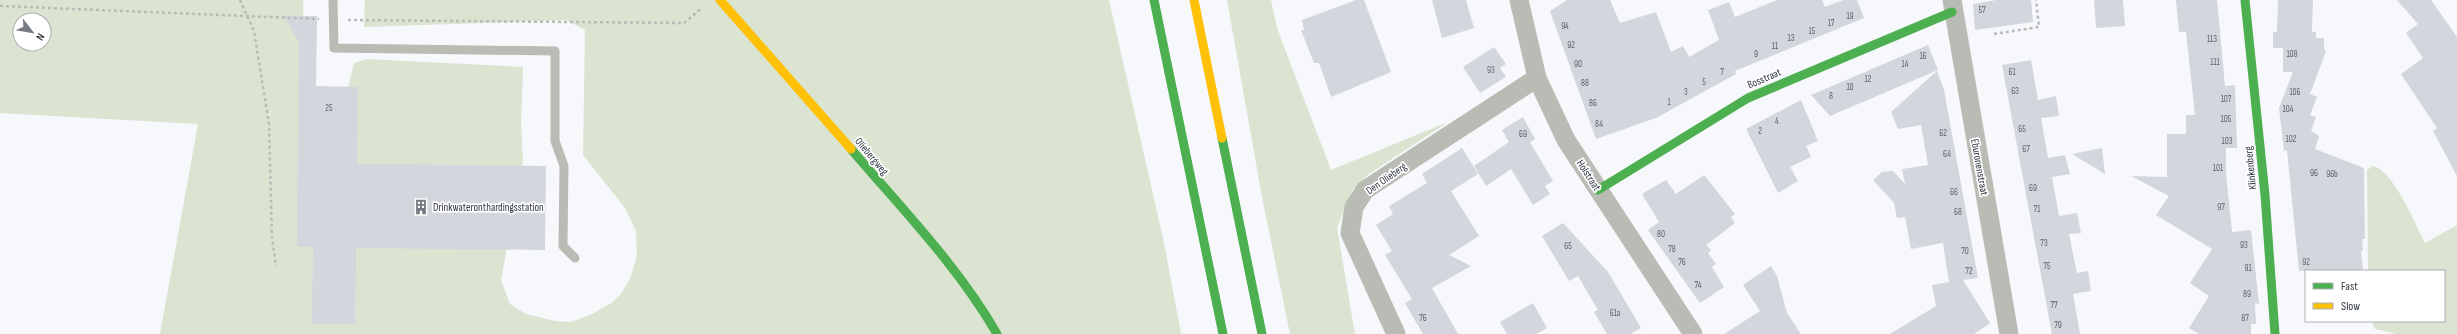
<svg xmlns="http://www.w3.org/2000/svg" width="2457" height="334" viewBox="0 0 2457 334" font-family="'Sofia Sans Condensed',sans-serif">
<rect width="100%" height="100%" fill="#f6f8fb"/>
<!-- green -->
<g fill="#dbe3d1" fill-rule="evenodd">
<path d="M0 0H303L306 87 347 93 354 63 366 59 523 67 521 123 523 160 501 280 510 304 526 314 555 321 571 322 592 314 610 304 621 294 630 279 637 256 636 231 625 208 583 155 585 30 566 20 364 27 365 0H1109L1164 243 1181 334H160L198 124 0 113ZM20 20H44V44H20Z"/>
<polygon points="1227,0 1271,0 1277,28 1331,170 1448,122 1369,174 1353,189 1337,228 1355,334 1290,334 1262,197"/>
<path d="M2373 166C2393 170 2415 224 2425 243L2457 225V334H2397L2375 329 2371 321H2444V271H2368L2367 170Z"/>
</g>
<!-- building -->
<g fill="#d3d6dd">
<polygon points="1356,0 1364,0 1391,72 1331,97 1319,63 1314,63 1301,30 1304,30 1302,20"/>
<polygon points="1432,0 1466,0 1474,28 1442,38"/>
<polygon points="1567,0 1610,0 1620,23 1656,12 1671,52 1683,46 1689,57 1719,40 1708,10 1729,2 1735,17 1777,0 1822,0 1825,7 1843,0 1857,0 1864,18 1735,71 1736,74 1656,118 1596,139 1550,11"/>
<polygon points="1996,0 2031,0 2033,22 1975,30 1973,4"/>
<polygon points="2094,0 2123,0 2125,26 2096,28"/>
<polygon points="2176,0 2217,0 2225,86 2235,85 2237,148 2226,148 2226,173 2232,232 2251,230 2259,304 2255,303 2256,324 2251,324 2251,334 2199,334 2189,328 2209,296 2190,283 2212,249 2156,215 2169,196 2131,176 2167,177 2167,134 2186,134 2186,115 2195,115 2186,32 2179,32"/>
<polygon points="2278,0 2313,0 2312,32 2316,32 2316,38 2324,38 2324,48 2326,51 2310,94 2317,97 2310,115 2316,117 2311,131 2319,136 2315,149 2364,168 2365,239 2362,239 2363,251 2361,251 2363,270 2299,271 2287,150 2284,151 2279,108 2293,72 2283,72 2283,48 2273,48 2273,32 2277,32"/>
<polygon points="2397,0 2431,0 2457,37 2457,176 2433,131 2437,128 2401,74 2423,58 2406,33 2418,24"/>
<polygon points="284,16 317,16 316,86 358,87 357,164 546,166 545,250 356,248 355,324 312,324 313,247 297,247 299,42"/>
<polygon points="1928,45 1938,70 1830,116 1811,95"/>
<polygon points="1494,47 1506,64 1500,68 1506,77 1480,93 1463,67"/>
<polygon points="2031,60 2038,100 2056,96 2059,116 2041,118 2048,158 2065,155 2070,174 2052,177 2059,216 2077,213 2081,233 2069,234 2077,273 2088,271 2091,291 2073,294 2080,334 2052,334 2002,65"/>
<polygon points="1937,71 1944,90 1978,278 1963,280 1990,323 1974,334 1890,334 1936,306 1932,285 1949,282 1943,243 1911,249 1905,217 1897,218 1894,203 1873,180 1882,172 1893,171 1905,184 1902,169 1928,165 1921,125 1898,129 1891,112"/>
<polygon points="1801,100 1818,141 1806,146 1811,157 1790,167 1798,181 1778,193 1746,129"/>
<polygon points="1523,117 1535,139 1530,142 1553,181 1545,186 1550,194 1533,205 1511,169 1486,186 1474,166 1509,142 1502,130"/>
<polygon points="1462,148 1478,174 1451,191 1479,236 1449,255 1471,266 1432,288 1458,334 1423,334 1405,303 1412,299 1385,255 1392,251 1376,225 1393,214 1389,206 1427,183 1422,174"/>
<polygon points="2102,148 2105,174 2072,154"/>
<polygon points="1704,175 1735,214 1731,217 1735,223 1706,245 1711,250 1708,253 1716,264 1712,267 1724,287 1700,303 1648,230 1659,222 1642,194 1666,180 1676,194"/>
<polygon points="1563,223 1608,272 1641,328 1630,334 1607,334 1594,312 1598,310 1578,276 1569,281 1542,236"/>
<polygon points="1771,266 1777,276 1787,313 1801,334 1724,334 1760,311 1743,285"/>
<polygon points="1533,303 1547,328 1536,334 1507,334 1500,322"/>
</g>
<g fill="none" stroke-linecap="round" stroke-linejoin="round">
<!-- path -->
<g stroke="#b8bcb6" stroke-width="2.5" stroke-dasharray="3 3" stroke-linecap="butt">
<polyline points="240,0 254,31 269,124 272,238 276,266"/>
<polyline points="0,6 319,19"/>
<polyline points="348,20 684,23 702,8"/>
<polyline points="1994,34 2039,27 2036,0"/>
</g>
<!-- lane -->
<polyline stroke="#b9bcb4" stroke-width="9" points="333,0 334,48 555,51 555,141 564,166 563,246 575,258"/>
<!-- street -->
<g stroke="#b9bcb4" stroke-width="19">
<polyline points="1519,0 1537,78 1566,140 1693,334"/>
<polyline points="1952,0 2009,334"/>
<polyline points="1396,334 1350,233 1354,207 1365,190 1537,78"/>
</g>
<!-- fast -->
<g stroke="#4caf50" stroke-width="9">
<polyline points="1154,0 1223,334"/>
<polyline points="2245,0 2265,195 2275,334"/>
<polyline points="1222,138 1262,334"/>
<path d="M851 149C902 209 958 266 997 334"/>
<polyline points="1598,190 1748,98 1952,12"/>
</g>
<!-- slow -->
<g stroke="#ffc107" stroke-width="9">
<polyline points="720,0 851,149"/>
<polyline points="1194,0 1222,138"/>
</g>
</g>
<!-- icons -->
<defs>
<symbol id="building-bare" viewBox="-9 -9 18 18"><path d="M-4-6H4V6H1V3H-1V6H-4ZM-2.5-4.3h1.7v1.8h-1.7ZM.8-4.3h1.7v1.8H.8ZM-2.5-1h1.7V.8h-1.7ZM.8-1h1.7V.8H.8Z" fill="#767b83" stroke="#fff" stroke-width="2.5" paint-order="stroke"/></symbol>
</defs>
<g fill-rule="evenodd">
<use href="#building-bare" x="410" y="196" width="22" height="22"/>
</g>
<g text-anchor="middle" stroke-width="3.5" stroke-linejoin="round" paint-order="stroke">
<!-- number labels -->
<g font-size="9" fill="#5a5f69">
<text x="1982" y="13">57</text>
<text x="1850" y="19">19</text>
<text x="1831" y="26">17</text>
<text x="1565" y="29">94</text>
<text x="1812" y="34">15</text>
<text x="1791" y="41">13</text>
<text x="2212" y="42">113</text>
<text x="1571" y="48">92</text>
<text x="1775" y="49">11</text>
<text x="1756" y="57">9</text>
<text x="2292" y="57">108</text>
<text x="1923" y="59">16</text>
<text x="2215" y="65">111</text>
<text x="1578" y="67">90</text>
<text x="1905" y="67">14</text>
<text x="1491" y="73">93</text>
<text x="1722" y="75">7</text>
<text x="2012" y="75">61</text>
<text x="1868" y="82">12</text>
<text x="1704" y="85">5</text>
<text x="1585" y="86">88</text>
<text x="1850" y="90">10</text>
<text x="2015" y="94">63</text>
<text x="1686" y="95">3</text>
<text x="2295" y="95">106</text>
<text x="1831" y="99">8</text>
<text x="2226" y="102">107</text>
<text x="1669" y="105">1</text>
<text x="1593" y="106">86</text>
<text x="329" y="111">25</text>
<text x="2288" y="112">104</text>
<text x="2226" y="122">105</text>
<text x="1777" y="124">4</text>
<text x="1599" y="127">84</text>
<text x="2022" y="132">65</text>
<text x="1760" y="134">2</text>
<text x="1943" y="136">62</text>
<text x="1523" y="137">69</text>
<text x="2291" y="142">102</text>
<text x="2227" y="144">103</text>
<text x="2026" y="152">67</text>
<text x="1947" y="157">64</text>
<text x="2218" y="171">101</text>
<text x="2314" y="176">96</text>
<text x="2332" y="177">96b</text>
<text x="2033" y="191">69</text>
<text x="1954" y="195">66</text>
<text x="2221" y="210">97</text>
<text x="2037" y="212">71</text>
<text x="1958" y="215">68</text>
<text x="1661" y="237">80</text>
<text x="2044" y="246">73</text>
<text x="2244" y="248">93</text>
<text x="1568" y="249">65</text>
<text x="1672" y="252">78</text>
<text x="1965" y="254">70</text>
<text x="1682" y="265">76</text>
<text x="2306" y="265">92</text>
<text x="2047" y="269">75</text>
<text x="2248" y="271">91</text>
<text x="1969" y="274">72</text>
<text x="1698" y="288">74</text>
<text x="2247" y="297">89</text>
<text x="2054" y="308">77</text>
<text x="1615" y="316">61a</text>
<text x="1423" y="321">76</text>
<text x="2245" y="321">87</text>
<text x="2058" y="328">79</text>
</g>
<!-- street labels -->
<g font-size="11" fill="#313742" stroke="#fff">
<text transform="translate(1764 78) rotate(-23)" y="4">Bosstraat</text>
<text transform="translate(872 156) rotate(50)" y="4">Oliebergweg</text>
<text transform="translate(1980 167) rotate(80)" y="4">Eburonenstraat</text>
<text transform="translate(2250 168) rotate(-96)" y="4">Klinkenberg</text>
<text transform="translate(1589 175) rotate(57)" y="4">Holstraat</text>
<text transform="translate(1386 178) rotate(-35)" y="4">Den Olieberg</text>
</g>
<!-- poi labels -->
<g font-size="11" fill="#313742" stroke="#fff" text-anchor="start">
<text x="433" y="211">Drinkwateronthardingsstation</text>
</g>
</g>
<!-- legend -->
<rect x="2305" y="270" width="140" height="52" fill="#ffffff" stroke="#adafb3"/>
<rect x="2313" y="283" width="20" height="6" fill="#4caf50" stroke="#adafb3"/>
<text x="2341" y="290" font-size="12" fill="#313742">Fast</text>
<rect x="2313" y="303" width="20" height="6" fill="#ffc107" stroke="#adafb3"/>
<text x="2341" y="310" font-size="12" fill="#313742">Slow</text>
<!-- north arrow -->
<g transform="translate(32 32) rotate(121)"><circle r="19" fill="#ffffff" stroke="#adafb3"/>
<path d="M0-3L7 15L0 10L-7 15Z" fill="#767b83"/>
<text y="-6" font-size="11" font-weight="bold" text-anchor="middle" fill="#313742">N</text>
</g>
</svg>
